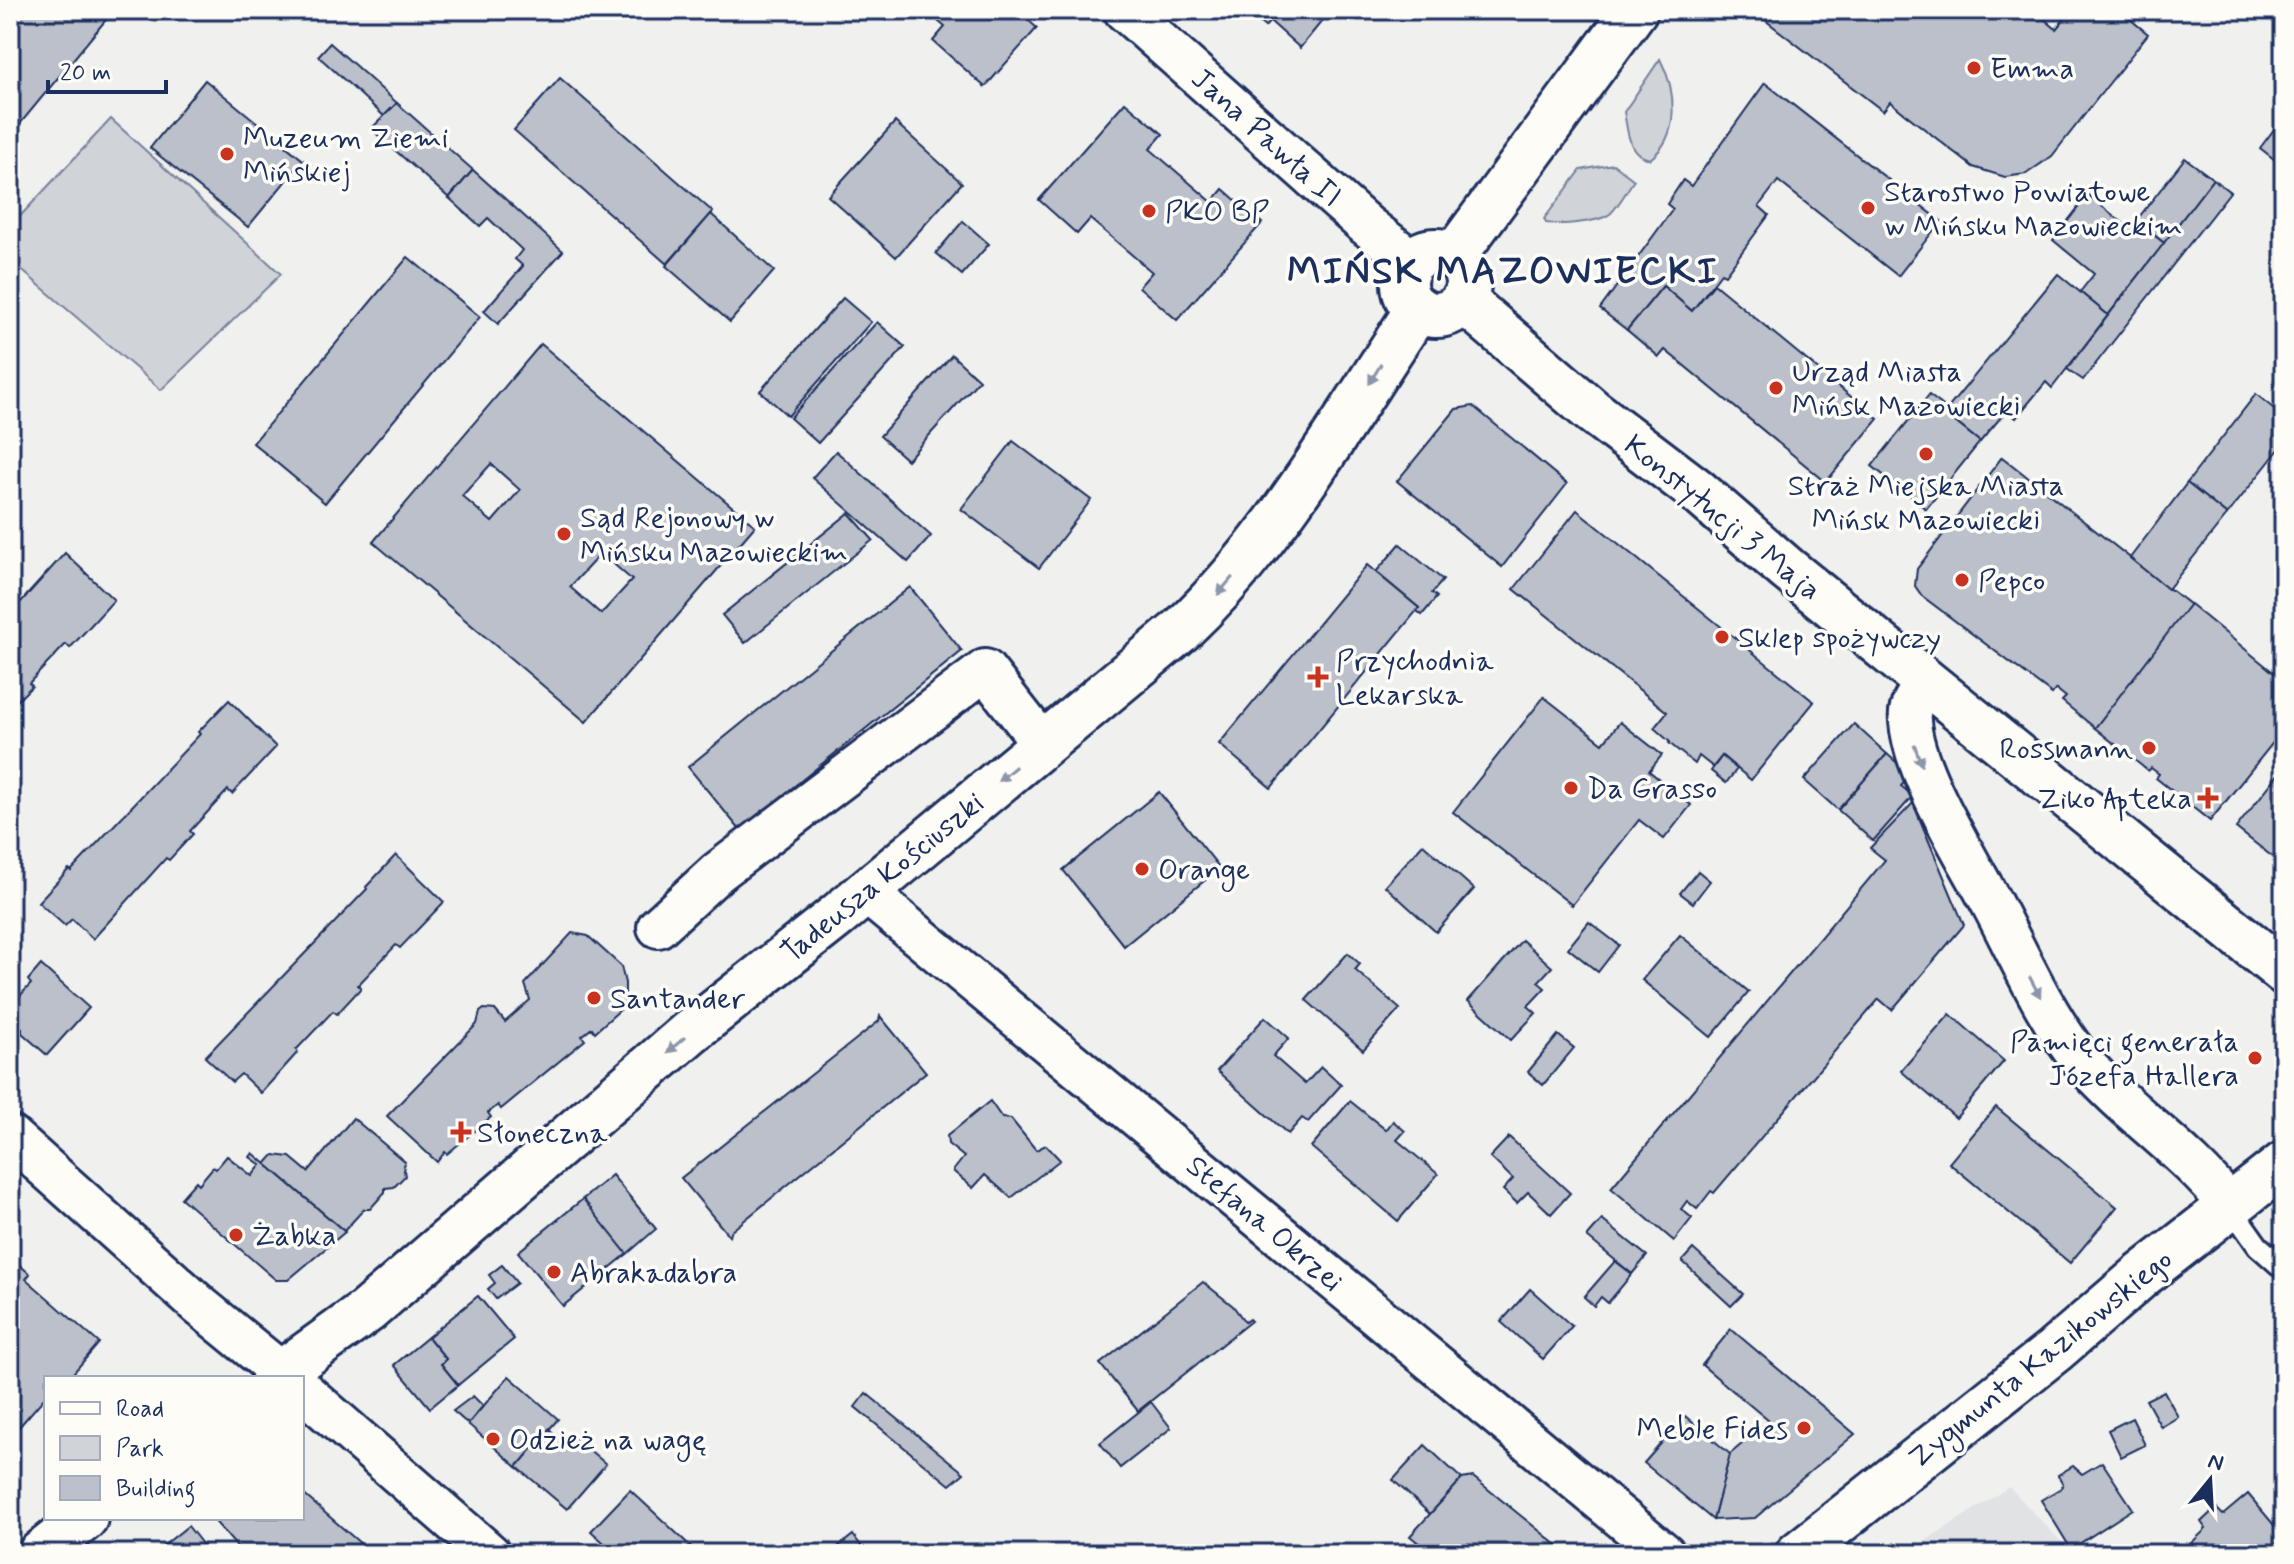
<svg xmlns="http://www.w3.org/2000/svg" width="2294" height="1564" viewBox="0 0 2294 1564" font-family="Mynerve,sans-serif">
<rect width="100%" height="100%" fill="#f0f0ee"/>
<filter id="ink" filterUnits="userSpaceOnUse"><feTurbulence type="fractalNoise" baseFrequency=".0125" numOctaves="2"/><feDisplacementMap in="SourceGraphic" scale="16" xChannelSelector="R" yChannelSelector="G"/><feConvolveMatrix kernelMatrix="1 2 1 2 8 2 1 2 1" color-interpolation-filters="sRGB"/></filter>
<g filter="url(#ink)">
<!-- built -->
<polygon fill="#e0e2e3" points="2009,1487 2073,1554 1905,1554"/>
<!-- green -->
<g fill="#d0d3d8" stroke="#76819b" stroke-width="2">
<path d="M1660 59C1676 89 1681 136 1650 159 1627 155 1628 130 1624 112Z"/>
<polygon points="111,119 281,274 161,390 10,260 10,227"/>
<path d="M1613 164 1634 180C1627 190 1620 204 1611 213 1602 222 1559 226 1546 223L1544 219 1581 170Z"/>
</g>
<!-- building -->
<g fill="#bbc0ca" stroke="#1b2f5e" stroke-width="2" fill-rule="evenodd">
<polygon points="10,10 114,10 10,136"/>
<polygon points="231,10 250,10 242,19"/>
<polygon points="925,10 1017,10 1037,28 985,87 933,41 945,27"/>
<polygon points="1245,10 1331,10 1300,48 1270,21 1265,27"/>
<polygon points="1752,10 2034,10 2056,29 2072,10 2119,10 2148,34 2052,156 2026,174 2005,177 1973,167 1890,102 1883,111"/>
<polygon points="2258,10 2284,10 2284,30"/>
<polygon points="330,43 397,103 384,116 318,56"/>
<polygon points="560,78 713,212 667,264 514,130"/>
<polygon points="205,80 303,160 248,227 150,148"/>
<polygon points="1765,83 1941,221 1898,276 1778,181 1759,206 1769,215 1725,275 1721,273 1692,311 1663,286 1627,330 1600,309 1673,209 1667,204 1683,180 1691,186"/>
<polygon points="1125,102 1163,134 1150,149 1212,202 1223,189 1262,223 1177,320 1139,287 1152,272 1090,219 1077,234 1039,200"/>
<polygon points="397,103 473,170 449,198 371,129"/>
<polygon points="2284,116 2284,167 2260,148"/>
<polygon points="895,122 962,183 896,257 828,196"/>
<polygon points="2185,158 2213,179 2164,243 2136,221"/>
<polygon points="473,170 563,251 498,324 484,311 523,266 515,259 522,250 488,218 480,226 449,198"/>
<polygon points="2213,179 2230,192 2083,380 2067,369"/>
<polygon points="2088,195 2129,228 2136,221 2164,243 2108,315 2080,292 2094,274 2053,240"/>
<polygon points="711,214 774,271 730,322 666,266"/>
<polygon points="963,221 989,244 962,275 936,253"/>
<polygon points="408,257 480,317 325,503 253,443"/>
<polygon points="2058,274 2108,315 2052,388 2046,382 2016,418 2007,410 1980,442 1944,413"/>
<polygon points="1714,284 1878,419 1826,482 1665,350 1659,357 1627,330 1663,286 1692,311"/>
<polygon points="843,298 871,322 788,416 760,391"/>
<polygon points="877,322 905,347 818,443 790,418"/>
<path d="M541 344 755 526 586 722 373 542ZM491 464 520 490 492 522 462 496ZM601 553 632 580 601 614 570 587Z"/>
<polygon points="952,355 979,380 907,460 880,436"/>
<polygon points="2256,394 2284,417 2284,443 2227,515 2187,483"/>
<polygon points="1929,395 1947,409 1944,413 1980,442 1926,509 1872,466"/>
<polygon points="1473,406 1567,484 1502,567 1397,481 1456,409"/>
<polygon points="1013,441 1091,500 1039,568 961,509"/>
<polygon points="836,451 931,536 908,562 812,478"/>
<polygon points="2002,457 2190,605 2095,728 2062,701 2066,697 2056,689 2052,694 1922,596 1915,586 1917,569"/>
<polygon points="2187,483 2227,515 2168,589 2130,558"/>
<polygon points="1577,510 1814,702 1751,780 1722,756 1713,767 1699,756 1695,764 1669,743 1670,742 1654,728 1667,712 1514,589"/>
<polygon points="849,513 873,540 745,643 722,615"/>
<polygon points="1400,544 1443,580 1432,593 1437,597 1422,615 1417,611 1419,608 1376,572"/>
<polygon points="65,553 114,600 70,648 66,644 29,683 32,686 10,708 10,614"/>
<polygon points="1367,565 1419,608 1271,788 1219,744"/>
<polygon points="910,587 962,651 740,830 688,767"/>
<polygon points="2190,604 2284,681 2284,729 2210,821 2156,778 2159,774 2151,768 2148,771 2095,728"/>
<polygon points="1544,697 1603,743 1620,722 1662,755 1649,771 1691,805 1664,839 1639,820 1572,905 1453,812"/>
<polygon points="229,700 276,747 232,794 228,790 190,831 193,834 169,860 166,858 93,939 72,919 65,926 38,902 69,869 71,871 200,734 198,732"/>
<polygon points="1854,724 1887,754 1838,810 1804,780"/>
<polygon points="1887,754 1911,775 1901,786 1913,796 1873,841 1838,810"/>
<polygon points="1722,756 1737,769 1726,783 1711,771"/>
<polygon points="2284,767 2284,866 2236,828"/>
<polygon points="1159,792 1220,868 1124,946 1063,870"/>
<polygon points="1913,803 1964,925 1892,1010 1879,999 1714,1193 1711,1191 1697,1209 1687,1201 1681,1209 1692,1218 1674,1241 1611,1188 1885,860 1870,848"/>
<polygon points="1423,844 1474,889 1436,932 1385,886"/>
<polygon points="396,855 444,902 400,948 396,945 358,985 361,988 337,1014 333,1011 296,1050 298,1052 261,1093 241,1074 232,1082 205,1057 367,889 366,887"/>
<polygon points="1698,871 1710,881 1693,903 1680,893"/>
<polygon points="1589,922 1619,945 1598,972 1568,948"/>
<polygon points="572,933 588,936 621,966 625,983 625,997 621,1009 595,1032 592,1028 582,1036 585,1040 501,1109 498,1105 488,1113 491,1117 447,1154 445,1152 437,1162 387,1116 477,1024 480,1012 484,1009 495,1010 505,1022 530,1000 525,984"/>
<polygon points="1680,935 1749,992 1711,1037 1642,980"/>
<polygon points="1522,940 1552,967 1538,982 1545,988 1528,1006 1536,1013 1511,1040 1468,1001"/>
<polygon points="1348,953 1360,964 1355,970 1400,1009 1363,1050 1306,1000"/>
<polygon points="41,965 89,1008 47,1055 22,1033 22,1028 10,1023 10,1000 12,998 15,1001 31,984 28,980"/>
<polygon points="1950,1014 2004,1061 1956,1118 1901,1071"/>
<polygon points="880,1016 926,1072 730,1232 729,1236 681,1178 879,1021"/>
<polygon points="1265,1017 1289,1038 1273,1056 1305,1084 1321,1067 1341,1085 1308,1122 1302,1118 1288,1134 1217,1071"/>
<polygon points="1558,1035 1574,1048 1543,1085 1528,1072"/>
<polygon points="990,1101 1002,1118 1011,1119 1036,1150 1046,1145 1060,1160 1011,1198 985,1175 973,1188 953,1171 964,1157 948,1144 947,1136"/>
<polygon points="1350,1101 1386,1130 1393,1121 1405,1131 1397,1140 1438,1174 1398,1221 1311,1147"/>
<polygon points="1996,1107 2117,1207 2070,1263 1949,1163"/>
<polygon points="353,1118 405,1162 403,1165 405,1176 394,1187 385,1188 385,1192 370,1209 364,1209 344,1231 266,1164 274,1155 290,1157 308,1172"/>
<polygon points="1509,1137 1570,1193 1551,1214 1528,1192 1517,1203 1503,1190 1513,1179 1490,1157"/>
<polygon points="253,1153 345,1232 288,1280 276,1280 181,1198 196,1181 199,1184 213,1167 216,1169 227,1156 252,1176 261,1165 250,1157"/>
<polygon points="612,1175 656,1229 627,1254 583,1199"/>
<polygon points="583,1199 627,1254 563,1306 518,1252"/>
<polygon points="1602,1220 1647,1256 1632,1274 1587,1237"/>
<polygon points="1693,1249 1743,1294 1731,1306 1682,1261"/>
<polygon points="10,1257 30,1274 26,1279 99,1343 69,1378 46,1378 46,1396 19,1427 14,1423 10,1429"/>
<polygon points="1615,1261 1632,1274 1608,1303 1601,1297 1594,1306 1584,1297"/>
<polygon points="502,1265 517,1283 496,1299 488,1289 495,1283 489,1275"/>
<polygon points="1203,1282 1233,1306 1245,1322 1249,1319 1251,1321 1138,1411 1100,1364"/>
<polygon points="1530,1289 1572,1326 1543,1359 1501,1322"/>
<polygon points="478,1296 514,1339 458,1385 441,1364 446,1359 428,1337"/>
<polygon points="1731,1329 1855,1434 1755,1518 1713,1520 1730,1454 1769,1421 1702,1365"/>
<polygon points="428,1337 446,1359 441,1364 458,1385 430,1408 394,1365"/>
<polygon points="509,1376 558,1419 517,1467 468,1424"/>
<polygon points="2164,1391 2178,1417 2161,1427 2146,1400"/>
<polygon points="866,1393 964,1473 950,1485 855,1407"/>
<polygon points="473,1396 483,1406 468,1424 453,1411"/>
<polygon points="1151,1402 1171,1428 1120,1468 1100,1443"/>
<polygon points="1685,1416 1730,1454 1713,1520 1644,1463"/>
<polygon points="2132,1418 2145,1445 2121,1457 2108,1430"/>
<polygon points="549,1429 567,1445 574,1437 606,1464 567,1509 517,1467"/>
<polygon points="1425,1445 1462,1479 1430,1514 1393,1480"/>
<polygon points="2102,1462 2133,1509 2071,1549 2041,1500 2061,1488 2063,1484 2058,1475 2073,1466 2082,1474"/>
<polygon points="1473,1477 1568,1554 1432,1554 1410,1536 1462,1479"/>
<polygon points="630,1490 699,1554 616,1554 591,1531"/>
<polygon points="302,1493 360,1543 350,1554 283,1554 274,1546 266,1554 243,1554 212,1518 302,1518"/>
<polygon points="2248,1494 2284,1537 2265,1554 2188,1554 2184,1550 2206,1529 2201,1522 2216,1508 2223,1515"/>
<polygon points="188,1526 210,1554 153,1554"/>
<polygon points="853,1535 865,1551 862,1554 829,1554"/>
<polygon points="360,1543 371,1554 350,1554"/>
</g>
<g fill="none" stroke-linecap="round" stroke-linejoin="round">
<defs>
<polyline id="lane" points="2229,1205 2258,1246 2284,1269"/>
<g id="street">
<polyline points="1124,10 1366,225 1412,261"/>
<path d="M1926 683C1918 694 1908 705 1910 721 1913 773 1969 860 1994 908 2021 959 2045 1016 2082 1061 2127 1113 2186 1150 2229 1205"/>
<polyline points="864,891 1665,1554"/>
<polyline points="658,927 718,872 985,670 1043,744"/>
<polyline points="10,1136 200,1306 288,1378"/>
<polyline points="302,1390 490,1554"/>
</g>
<g id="secondary">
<circle cx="1436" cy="283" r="32"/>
<polyline points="1454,256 1635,10"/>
<polyline points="1463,300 1592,411 1696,490 1787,569 2284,972"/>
<path d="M274 1378 367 1311 690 1032 837 916 1181 630C1278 539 1344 419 1418 309"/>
<polyline points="40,1554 85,1518"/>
<polyline points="1798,1554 2054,1351 2141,1276 2284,1164"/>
</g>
</defs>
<!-- lane casing -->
<use href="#lane" stroke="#1b2f5e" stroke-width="26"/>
<!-- street casing -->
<use href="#street" stroke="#1b2f5e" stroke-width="46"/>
<!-- secondary casing -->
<use href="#secondary" stroke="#1b2f5e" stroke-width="50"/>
<!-- lane -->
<use href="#lane" stroke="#fdfcf7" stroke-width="20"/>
<!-- street -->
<use href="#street" stroke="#fdfcf7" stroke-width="40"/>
<!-- secondary -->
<use href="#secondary" stroke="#fdfcf7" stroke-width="44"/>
</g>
<!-- one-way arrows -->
<defs><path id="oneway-solid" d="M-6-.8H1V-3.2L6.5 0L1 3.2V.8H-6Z" transform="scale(2)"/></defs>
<g fill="#8c96aa">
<use href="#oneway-solid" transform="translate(1375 374) rotate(121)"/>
<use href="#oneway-solid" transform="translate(1225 586) rotate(130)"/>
<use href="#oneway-solid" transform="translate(1918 755) rotate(71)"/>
<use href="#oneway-solid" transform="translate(1007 774) rotate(140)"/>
<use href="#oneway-solid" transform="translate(2035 987) rotate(62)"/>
<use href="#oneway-solid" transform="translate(676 1045) rotate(139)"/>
</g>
</g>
<!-- markers -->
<g fill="#c8321e" stroke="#fdfcf7" stroke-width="3">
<circle cx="1974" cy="68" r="8"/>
<circle cx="227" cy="154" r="8"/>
<circle cx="1868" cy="208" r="8"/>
<circle cx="1149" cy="211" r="8"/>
<circle cx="1776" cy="388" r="8"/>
<circle cx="1926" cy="454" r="8"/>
<circle cx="564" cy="534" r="8"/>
<circle cx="1962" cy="580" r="8"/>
<circle cx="1722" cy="637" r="8"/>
<path d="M1314 665h8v8h8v8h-8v8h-8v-8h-8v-8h8z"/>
<circle cx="2149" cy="748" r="8"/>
<circle cx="1571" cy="788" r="8"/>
<path d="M2204 786h8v8h8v8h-8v8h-8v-8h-8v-8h8z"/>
<circle cx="1142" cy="869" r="8"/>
<circle cx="594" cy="998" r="8"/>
<circle cx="2255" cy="1058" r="8"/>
<path d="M457 1120h8v8h8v8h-8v8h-8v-8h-8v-8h8z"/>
<circle cx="236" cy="1235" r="8"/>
<circle cx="554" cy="1272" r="8"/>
<circle cx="1804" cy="1428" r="8"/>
<circle cx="493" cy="1439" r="8"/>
</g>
<g text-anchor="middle" stroke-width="7" stroke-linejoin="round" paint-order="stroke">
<!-- poi labels -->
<g font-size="30" fill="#1b2f5e" stroke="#fdfcf7" text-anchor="start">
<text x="1990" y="78">Emma</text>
<text x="243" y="147">Muzeum Ziemi<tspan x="243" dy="34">Mińskiej</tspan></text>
<text x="1884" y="201">Starostwo Powiatowe<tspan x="1884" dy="34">w Mińsku Mazowieckim</tspan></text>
<text x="1165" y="221">PKO BP</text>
<text x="1792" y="381">Urząd Miasta<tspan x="1792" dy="34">Mińsk Mazowiecki</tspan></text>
<text x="1926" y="495" text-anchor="middle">Straż Miejska Miasta<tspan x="1926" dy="34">Mińsk Mazowiecki</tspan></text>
<text x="580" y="527">Sąd Rejonowy w<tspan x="580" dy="34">Mińsku Mazowieckim</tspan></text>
<text x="1978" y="590">Pepco</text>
<text x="1738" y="647">Sklep spożywczy</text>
<text x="1336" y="670">Przychodnia<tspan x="1336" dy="34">Lekarska</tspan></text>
<text x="2133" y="758" text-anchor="end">Rossmann</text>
<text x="1587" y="798">Da Grasso</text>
<text x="2192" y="808" text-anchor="end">Ziko Apteka</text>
<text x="1158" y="879">Orange</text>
<text x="610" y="1008">Santander</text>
<text x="2239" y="1051" text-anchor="end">Pamięci generała<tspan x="2239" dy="34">Józefa Hallera</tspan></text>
<text x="477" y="1142">Słoneczna</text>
<text x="252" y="1245">Żabka</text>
<text x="570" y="1282">Abrakadabra</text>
<text x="1788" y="1438" text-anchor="end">Meble Fides</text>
<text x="509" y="1449">Odzież na wagę</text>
</g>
<!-- street labels -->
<g font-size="30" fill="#1b2f5e" stroke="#fdfcf7">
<text transform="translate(1267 137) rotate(42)" y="10">Jana Pawła II</text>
<text transform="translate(1723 517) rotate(39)" y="10">Konstytucji 3 Maja</text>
<text transform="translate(882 877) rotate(-39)" y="10">Tadeusza Kościuszki</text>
<text transform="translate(1265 1223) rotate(40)" y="10">Stefana Okrzei</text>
<text transform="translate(2040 1358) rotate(-39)" y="10">Zygmunta Kazikowskiego</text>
</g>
<!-- district labels -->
<g font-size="38" font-weight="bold" letter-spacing="2" fill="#1b2f5e" stroke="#fdfcf7">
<text x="1503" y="283">MIŃSK MAZOWIECKI</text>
</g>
</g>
<!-- margin -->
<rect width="2294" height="1564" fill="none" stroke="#fdfcf7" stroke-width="40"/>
<rect x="20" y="20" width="2254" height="1524" fill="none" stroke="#1b2f5e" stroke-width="3" filter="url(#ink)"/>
<!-- legend -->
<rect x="44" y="1376" width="260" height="144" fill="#fdfcf7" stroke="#a3aaba" stroke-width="2"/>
<rect x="60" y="1402" width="40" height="12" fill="#fdfcf7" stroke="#a3aaba" stroke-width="2"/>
<text x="116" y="1416" font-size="24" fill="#1b2f5e">Road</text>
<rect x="60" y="1436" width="40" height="24" fill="#d0d3d8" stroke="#a3aaba" stroke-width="2"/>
<text x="116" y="1456" font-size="24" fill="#1b2f5e">Park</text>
<rect x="60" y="1476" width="40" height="24" fill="#bbc0ca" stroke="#a3aaba" stroke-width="2"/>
<text x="116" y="1496" font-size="24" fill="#1b2f5e">Building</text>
<!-- north arrow -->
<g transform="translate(2210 1480) rotate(18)" stroke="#fdfcf7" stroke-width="6" paint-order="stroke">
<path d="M0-6L14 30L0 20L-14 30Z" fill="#1b2f5e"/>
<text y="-12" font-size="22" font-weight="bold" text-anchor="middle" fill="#1b2f5e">N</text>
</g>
<!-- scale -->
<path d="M48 80v12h118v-12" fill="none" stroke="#1b2f5e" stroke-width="4"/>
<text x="60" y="80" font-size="24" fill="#1b2f5e" stroke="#fdfcf7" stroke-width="6" paint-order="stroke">20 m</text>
</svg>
